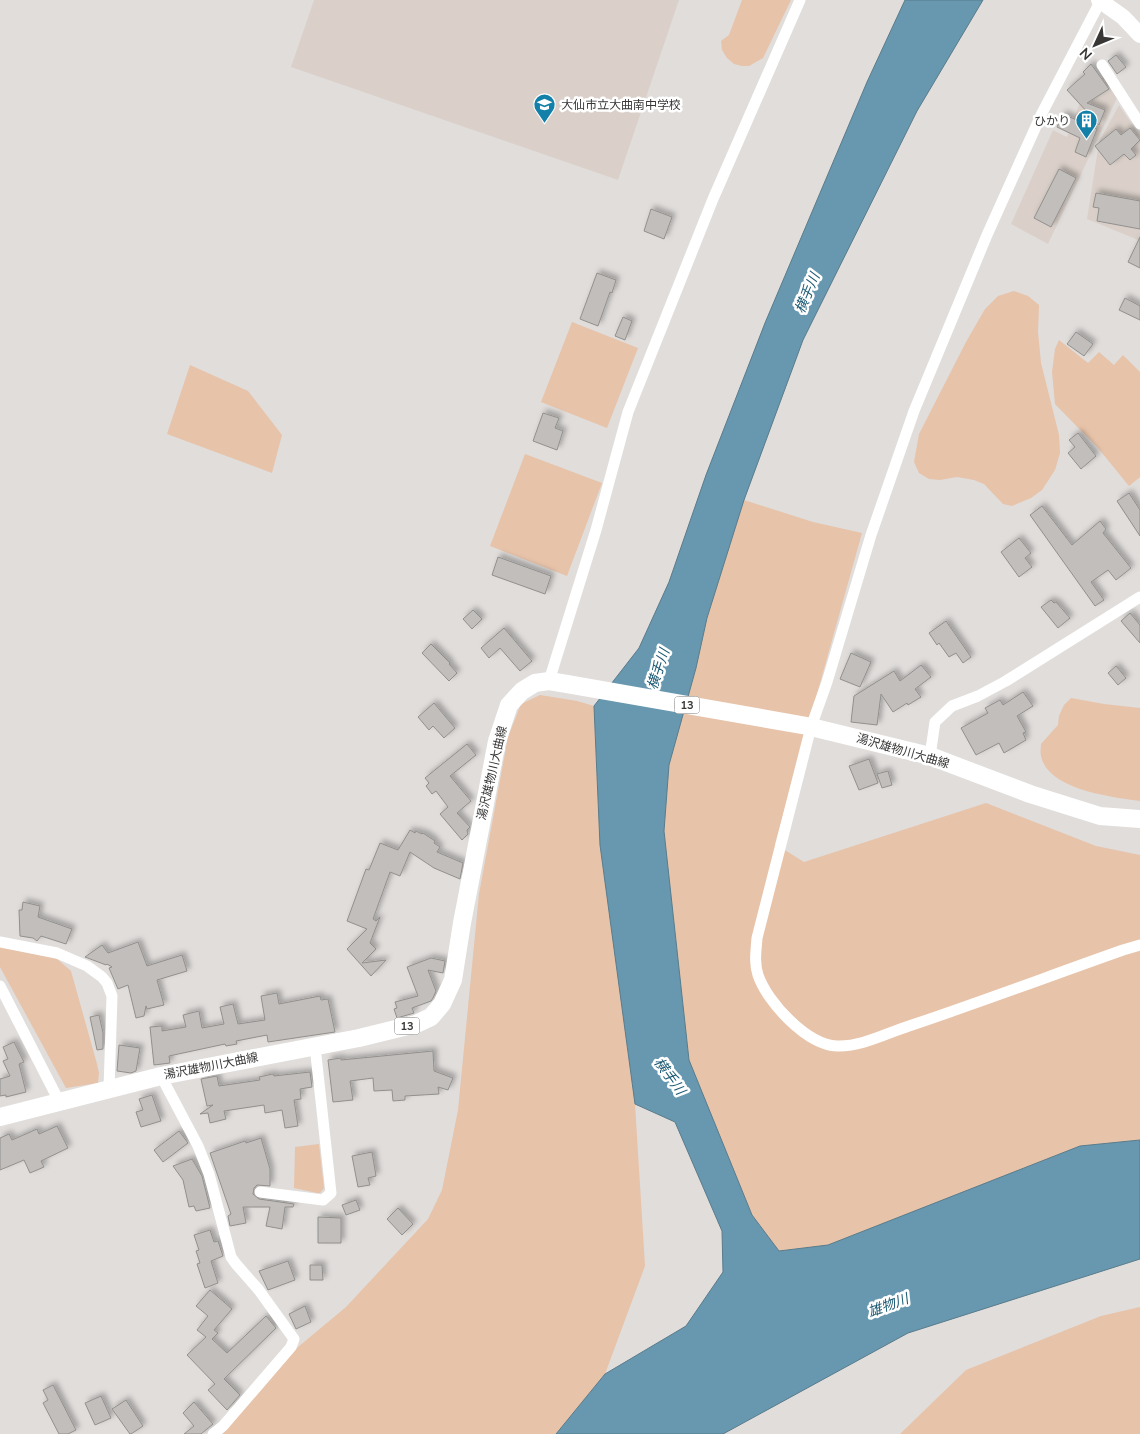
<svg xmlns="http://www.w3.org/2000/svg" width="1140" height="1434" viewBox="0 0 1140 1434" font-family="'Nunito Sans','Noto Sans JP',sans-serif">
<defs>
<filter id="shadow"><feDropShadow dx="3.5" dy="-3.5" stdDeviation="2.5" flood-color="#0004"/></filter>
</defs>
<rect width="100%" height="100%" fill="#e0dddb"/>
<!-- built -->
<g fill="#dad0c9">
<polygon points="314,0 679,0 618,180 291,67"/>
<polygon points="1103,77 1117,98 1048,244 1011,224 1053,130 1067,137 1082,97"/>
<polygon points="1119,105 1140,136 1140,240 1138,240 1087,219 1099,142"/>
</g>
<!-- green -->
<g fill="#e7c3a9">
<polygon points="742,0 791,0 763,58 749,66 742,66 734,64 727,58 722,50 721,41 729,35"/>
<polygon points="1014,291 1028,296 1039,305 1038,332 1041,363 1059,435 1060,453 1055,470 1042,490 1031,498 1012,506 1003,504 984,484 974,480 957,477 940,480 929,479 919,473 914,462 919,434 966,342 985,309 998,296"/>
<polygon points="572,322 638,348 607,428 541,402"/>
<polygon points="1059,340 1088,363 1099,352 1114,365 1123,355 1140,372 1140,477 1129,486 1098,448 1055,404 1052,372 1055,349"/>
<polygon points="190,365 248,391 282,435 272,473 167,434"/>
<polygon points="525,454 602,483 567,576 490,546"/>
<polygon points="744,500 813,522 862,533 775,844 804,862 986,803 1096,846 1140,855 1140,1140 1080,1146 828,1245 779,1251 752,1215 689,1061 664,831 669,765 696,668 707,618"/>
<polygon points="540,695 577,701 594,706 600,845 635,1104 645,1266 605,1374 556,1434 222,1434 298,1347 346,1307 428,1219 442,1190 458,1110 479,894 508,737 521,704"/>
<path d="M1071 698 1104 704 1140 708V801C1112 797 1048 790 1041 756 1040 752 1041 747 1041 744L1058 725 1059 716 1064 705Z"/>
<polygon points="0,947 57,959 71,971 97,1064 99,1073 98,1083 66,1088 0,967"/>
<polygon points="319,1144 324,1188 320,1193 317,1193 294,1188 295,1147"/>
<polygon points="1140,1307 1140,1434 900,1434 966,1370 1101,1316"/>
</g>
<!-- water -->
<polygon fill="#6798af" stroke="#597b8b" points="905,0 983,0 917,111 803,340 744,500 707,618 696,668 669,765 664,831 689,1060 752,1215 779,1251 828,1245 1080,1146 1140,1140 1140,1259 908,1333 723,1434 556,1434 605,1374 686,1326 723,1272 722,1231 675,1122 635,1104 600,845 594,706 639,648 669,582 706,475 765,323 867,82"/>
<!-- building -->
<g fill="#c1bebc" stroke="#92908d" filter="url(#shadow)">
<polygon points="1116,55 1126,67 1117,74 1108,61"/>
<polygon points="1091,64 1109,89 1087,103 1105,110 1099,125 1067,90 1085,74 1083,72"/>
<polygon points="1063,114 1097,129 1086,157 1075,152 1080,138 1057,127"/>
<polygon points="1130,128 1140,140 1131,149 1136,155 1130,160 1124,154 1110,165 1095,146 1116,129 1121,135"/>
<polygon points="1059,169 1076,178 1051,227 1034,218"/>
<polygon points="1096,193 1140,201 1140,229 1097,221 1099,208 1093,207"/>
<polygon points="651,209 672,217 664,239 644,231"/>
<polygon points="1140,237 1140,268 1128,262"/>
<polygon points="597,273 616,280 612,293 610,292 598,326 580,319"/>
<polygon points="1125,298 1140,306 1140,320 1119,310"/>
<polygon points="623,317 632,321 625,340 615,336"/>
<polygon points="1076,332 1093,344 1084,356 1067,344"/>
<polygon points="543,413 559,418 555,428 563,431 557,450 533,441"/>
<polygon points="1078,433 1096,456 1081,469 1068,453 1075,447 1069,440"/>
<polygon points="1129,493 1140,510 1140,536 1117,501"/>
<polygon points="1042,506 1072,545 1100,521 1106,529 1103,533 1131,568 1116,580 1108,570 1091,582 1104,600 1095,606 1030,515"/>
<polygon points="1019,538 1031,553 1025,558 1032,567 1019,577 1001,552"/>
<polygon points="498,557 551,576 545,594 492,575"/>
<polygon points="1051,600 1054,603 1056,602 1070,618 1058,628 1041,607"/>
<polygon points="473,610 482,619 472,629 463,619"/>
<polygon points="1130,613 1140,625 1140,643 1121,621"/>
<polygon points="946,621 971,657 963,663 956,653 949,657 939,643 937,645 929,633"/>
<polygon points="504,628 532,661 520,671 500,648 489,658 481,648"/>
<polygon points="431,644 450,663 449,664 457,673 449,681 422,653"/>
<polygon points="851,653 871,662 860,687 840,679"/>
<polygon points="921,665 931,677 915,689 921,697 908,705 907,703 893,712 881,694 877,725 851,722 854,696 894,671 900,681"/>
<polygon points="1116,666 1126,678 1118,685 1108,673"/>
<polygon points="1023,692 1033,706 1017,716 1026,732 1023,733 1026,740 1004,753 999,743 976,755 961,728 988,713 985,708 1000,700 1003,705"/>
<polygon points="434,703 455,728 444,738 433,726 429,730 418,717"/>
<polygon points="467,744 476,755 450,776 471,801 457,813 470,827 467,830 468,834 462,840 440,814 448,807 436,791 432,794 426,786 429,783 425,778"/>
<polygon points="869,759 878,783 859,790 849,766"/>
<polygon points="888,771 892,785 882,788 877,774"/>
<polygon points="410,830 415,833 416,831 422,834 423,833 435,841 434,843 440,847 437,852 463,863 460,879 434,868 410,852 400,876 390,872 373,919 376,921 380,917 370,943 376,949 362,963 386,960 371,976 347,949 367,929 347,921 366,869 369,870 380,843 398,850"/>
<polygon points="23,902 40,906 38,917 72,929 66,944 41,936 37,941 33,938 20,936 19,910 22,910"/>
<polygon points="138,942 147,966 182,955 187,971 157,980 164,1005 147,1009 146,1006 144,1016 136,1018 128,985 118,989 109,968 112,967 107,964 106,965 85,957 102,945 108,953"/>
<polygon points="431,958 445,961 443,973 428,970 436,991 433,998 431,1001 412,1008 414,1013 397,1018 394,1009 397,1008 395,1002 418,996 407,967"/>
<polygon points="277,993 279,1004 320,996 321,1000 328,999 335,1032 268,1042 267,1035 236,1041 237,1044 226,1046 225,1044 169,1056 170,1063 154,1065 150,1027 162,1026 162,1031 186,1027 183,1015 199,1011 202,1028 224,1024 220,1007 233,1004 238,1024 265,1020 261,996"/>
<polygon points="99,1015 103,1033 103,1049 97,1050 90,1017"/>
<polygon points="14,1042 24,1062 19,1064 26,1092 6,1097 6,1095 0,1096 0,1079 10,1076 3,1061 8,1059 3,1047"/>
<polygon points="119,1045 140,1048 136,1071 131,1073 117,1071"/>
<polygon points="433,1051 434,1071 453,1078 448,1090 438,1087 439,1094 405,1096 405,1100 393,1101 392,1090 374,1091 373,1078 350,1081 353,1100 333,1102 328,1060 341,1058 341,1060"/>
<polygon points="310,1072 312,1087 300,1089 301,1099 294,1100 298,1126 285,1128 282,1110 265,1113 264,1105 224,1111 226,1119 210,1123 208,1113 200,1114 213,1105 207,1106 201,1079 217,1076 219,1086 260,1080 259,1077 273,1074 274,1076"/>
<polygon points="152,1095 161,1121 141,1127 136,1112 143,1110 139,1099"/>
<polygon points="57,1126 68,1148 41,1161 44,1167 30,1173 24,1160 0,1170 0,1138 9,1134 12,1140 37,1129 39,1134"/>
<polygon points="179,1131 188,1143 163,1162 154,1150"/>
<polygon points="261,1138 270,1169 270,1186 257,1185 254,1188 253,1194 259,1199 294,1204 293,1207 285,1207 282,1229 266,1226 270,1207 243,1207 246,1223 230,1226 228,1216 231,1214 210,1153 245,1141 246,1143"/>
<polygon points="372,1152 376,1176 368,1178 370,1185 358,1187 352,1156"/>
<polygon points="192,1159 202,1176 210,1208 196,1211 194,1206 189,1207 183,1180 173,1166"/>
<polygon points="356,1200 360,1210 346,1215 342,1205"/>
<polygon points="398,1208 413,1224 402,1235 387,1219"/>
<polygon points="318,1217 341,1218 341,1243 318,1243"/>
<polygon points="210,1230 214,1242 218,1241 223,1256 211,1261 218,1283 205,1288 197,1264 200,1263 196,1251 199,1250 194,1235"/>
<polygon points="288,1261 295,1280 268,1290 259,1271"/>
<polygon points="310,1265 322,1265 323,1280 310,1280"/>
<polygon points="210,1290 232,1309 214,1330 218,1333 212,1339 227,1353 266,1316 276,1328 224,1379 240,1395 227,1410 208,1390 215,1384 187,1355 206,1337 197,1330 208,1316 196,1306"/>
<polygon points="305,1306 311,1322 296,1329 289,1314"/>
<polygon points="53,1385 76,1430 68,1434 59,1434 43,1403 48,1400 43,1390"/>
<polygon points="101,1396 111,1418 95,1425 85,1403"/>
<polygon points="126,1400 143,1426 131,1434 130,1434 112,1409"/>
<polygon points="194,1402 213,1424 201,1434 184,1434 194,1426 183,1413"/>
</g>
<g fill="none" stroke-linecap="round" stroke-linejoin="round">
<!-- street -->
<g stroke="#fff" stroke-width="11">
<path d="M1101 0 1042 113 987 235 914 411 871 535 827 682 811 727 757 938C756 951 754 963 758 975 767 1002 807 1045 837 1046 861 1047 887 1033 909 1026 981 1002 1052 975 1123 950L1140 945"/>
<polyline points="1102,65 1140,124"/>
<polyline points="549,681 596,530 628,412 713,199 800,0"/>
<polyline points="930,756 935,722 952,706 978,696 1006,681 1140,597"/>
<polyline points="0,942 57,953 87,966 102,977 107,983 112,996 109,1089"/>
<polyline points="0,986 59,1101"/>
<polyline points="161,1076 198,1146 209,1174 231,1257 236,1264 258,1289 294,1339 291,1347 223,1426 213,1434"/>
<polyline points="260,1192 323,1200 331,1193 315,1046"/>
</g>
<!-- secondary -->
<polyline stroke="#fff" stroke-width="16" points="1099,0 1123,17 1140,35"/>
<!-- primary -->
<polyline stroke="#fff" stroke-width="18" points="0,1117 161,1076 359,1038 416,1024 431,1017 442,1004 453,980 462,923 497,741 509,705 522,691 535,683 549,681 567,684 807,726 930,756 1030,794 1100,816 1140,819"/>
</g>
<!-- icons -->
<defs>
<symbol id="school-pin" viewBox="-11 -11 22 30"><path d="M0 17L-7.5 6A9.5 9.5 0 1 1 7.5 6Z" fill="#1380a9" stroke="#fff"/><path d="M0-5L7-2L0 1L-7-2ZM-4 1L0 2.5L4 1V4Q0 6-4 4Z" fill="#fff"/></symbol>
<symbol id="building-pin" viewBox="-11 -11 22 30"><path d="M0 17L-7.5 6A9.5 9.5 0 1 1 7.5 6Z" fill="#1380a9" stroke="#fff"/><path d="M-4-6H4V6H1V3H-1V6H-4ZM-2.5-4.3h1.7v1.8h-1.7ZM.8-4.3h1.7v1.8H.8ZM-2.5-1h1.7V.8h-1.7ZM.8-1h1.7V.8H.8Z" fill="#fff"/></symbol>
</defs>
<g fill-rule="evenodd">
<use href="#school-pin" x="532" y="92" width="25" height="34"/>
<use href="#building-pin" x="1074" y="108" width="25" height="34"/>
</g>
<g text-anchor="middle" stroke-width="5" stroke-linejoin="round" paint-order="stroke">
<!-- shield labels -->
<g fill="#fff" stroke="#747372" stroke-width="1">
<rect x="674.5" y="696.5" width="25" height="17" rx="4"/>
<rect x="394.5" y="1017.5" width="25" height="17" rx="4"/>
</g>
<g font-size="11" font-weight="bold" fill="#383736">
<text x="687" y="709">13</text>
<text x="407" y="1030">13</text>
</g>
<!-- poi labels -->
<g font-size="12" fill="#383736" stroke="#fff" text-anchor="start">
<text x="561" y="109">大仙市立大曲南中学校</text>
<text x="1070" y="125" text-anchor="end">ひかり</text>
</g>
<!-- street labels -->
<g font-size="12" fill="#383736" stroke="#fff">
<text transform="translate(903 751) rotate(16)" y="4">湯沢雄物川大曲線</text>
<text transform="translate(492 773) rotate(-77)" y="4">湯沢雄物川大曲線</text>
<text transform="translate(211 1066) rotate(-11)" y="4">湯沢雄物川大曲線</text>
</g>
<!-- water labels -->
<g font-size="14" font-style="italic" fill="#1b5973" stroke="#fff">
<text transform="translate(807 293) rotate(-67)" y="5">横手川</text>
<text transform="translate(658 669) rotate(-72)" y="5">横手川</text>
<text transform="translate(670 1076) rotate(54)" y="5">横手川</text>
<text transform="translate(888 1305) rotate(-20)" y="5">雄物川</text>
</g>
</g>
<!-- north arrow -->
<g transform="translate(1095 45) rotate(226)" stroke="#ffffff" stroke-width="4" paint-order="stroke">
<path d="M0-4L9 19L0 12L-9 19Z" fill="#383736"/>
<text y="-8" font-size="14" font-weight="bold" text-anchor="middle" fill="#383736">N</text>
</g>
</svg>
